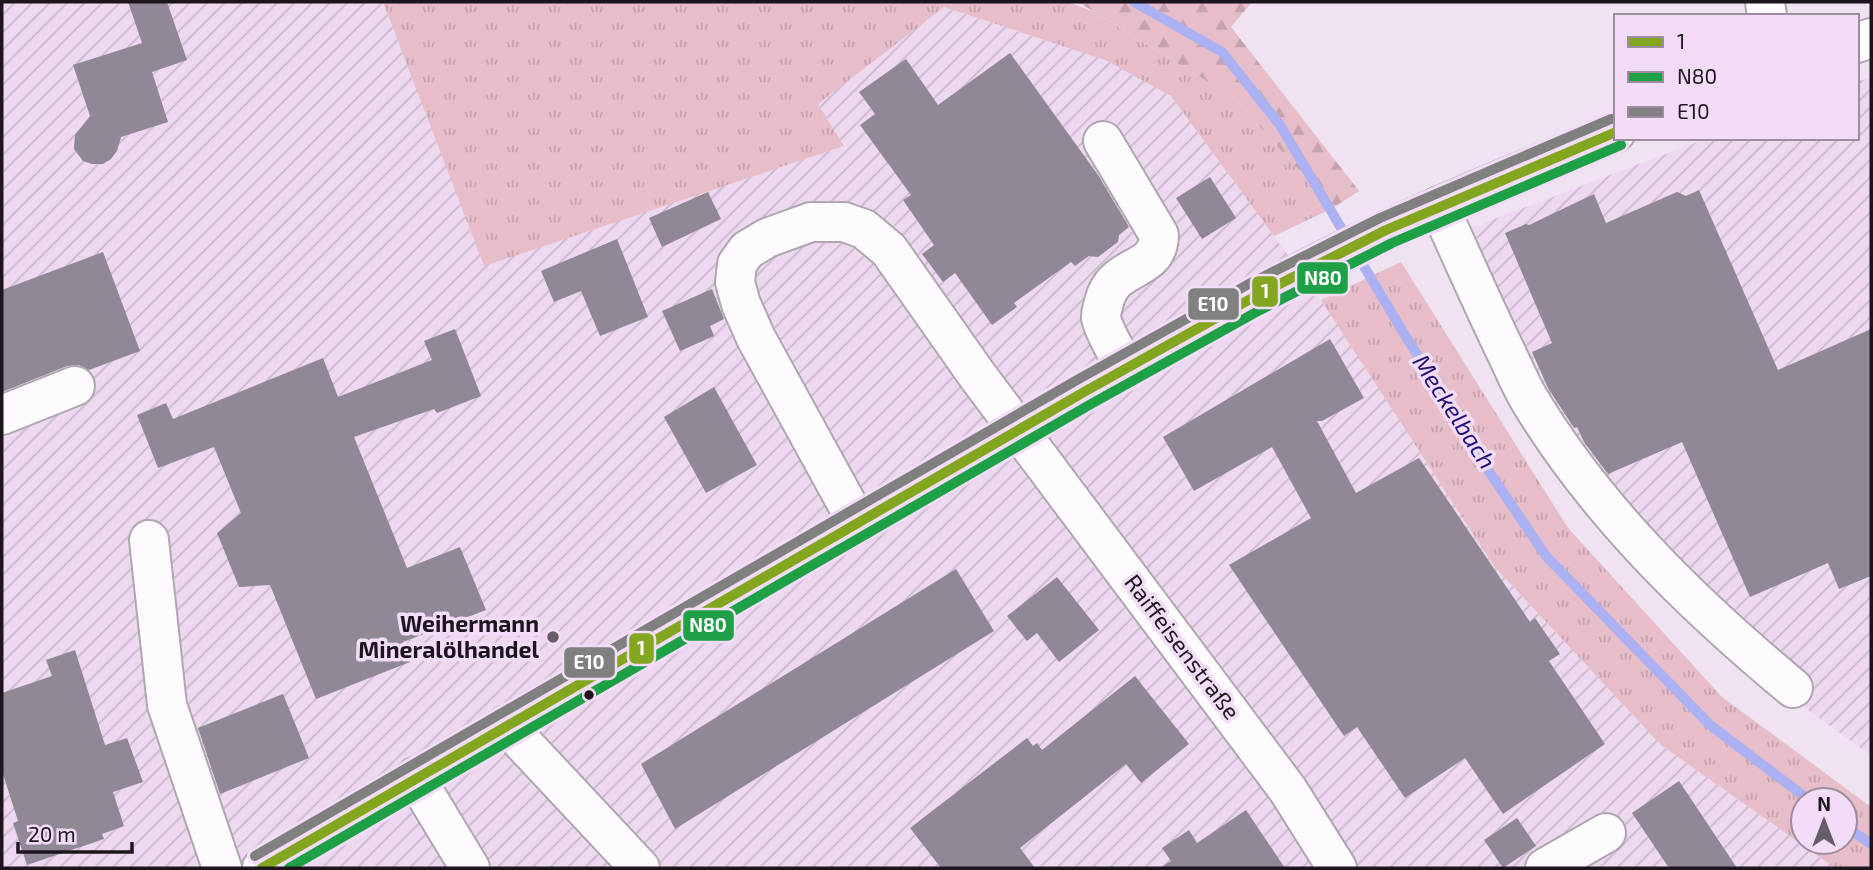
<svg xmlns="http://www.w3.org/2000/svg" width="1873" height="870" viewBox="0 0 1873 870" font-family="'Exo 2',sans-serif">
<defs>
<pattern id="industrial-furrows" width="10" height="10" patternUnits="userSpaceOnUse" patternTransform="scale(1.75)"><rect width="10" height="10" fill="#edd8f0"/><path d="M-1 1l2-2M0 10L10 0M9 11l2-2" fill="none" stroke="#cbb8cd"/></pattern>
<pattern id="grass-tufts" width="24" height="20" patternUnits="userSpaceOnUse" patternTransform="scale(1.75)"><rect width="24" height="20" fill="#e6bdc9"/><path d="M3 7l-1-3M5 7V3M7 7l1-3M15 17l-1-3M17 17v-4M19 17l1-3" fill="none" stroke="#c5a2ac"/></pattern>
<pattern id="forest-firs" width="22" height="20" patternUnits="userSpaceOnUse" patternTransform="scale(1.75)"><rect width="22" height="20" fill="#e6bdc9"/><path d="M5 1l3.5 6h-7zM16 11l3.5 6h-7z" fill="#c5a2ac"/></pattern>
</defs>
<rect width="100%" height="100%" fill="#efe2f1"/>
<!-- industrial -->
<g fill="url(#industrial-furrows)">
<polygon points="2,2 383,2 484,265 844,146 817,104 944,7 1105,60 1171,96 1321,300 1494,566 1661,745 1835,868 2,868"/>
<polygon points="1871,77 1871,756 1754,670 1602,504 1439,240 1708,138 1857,138 1857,82"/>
</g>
<!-- grass -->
<g fill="url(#grass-tufts)" fill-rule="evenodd">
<polygon points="383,2 1068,2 1094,12 1234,98 1333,208 1274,236 1171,96 1105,60 944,7 818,104 844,146 484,266"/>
<path d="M1401 262 1568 528 1722 697 1871 807V868H1835L1661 745 1494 566 1321 300ZM1803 800H1845V842H1803Z"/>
</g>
<!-- forest -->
<polygon fill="url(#forest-firs)" points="1078,2 1252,2 1231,27 1359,191 1333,208 1234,98"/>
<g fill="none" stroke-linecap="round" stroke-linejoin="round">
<!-- stream -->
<g stroke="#abb1f2" stroke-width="10">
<polyline points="1134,2 1222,52 1280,125 1400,327 1492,476 1546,556 1710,725 1809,800"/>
<polyline points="1845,826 1871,844"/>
</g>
</g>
<!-- building -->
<g fill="#908894">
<polygon points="128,2 167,2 187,60 152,72 168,122 121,137 117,151 111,159 103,164 92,164 83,161 74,149 75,135 90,116 73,65 142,43"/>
<polygon points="1010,53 1098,175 1129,227 1119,235 1118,242 1098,257 1089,256 1075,266 1071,262 1014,303 1017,307 992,325 955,273 943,282 922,254 934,245 903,200 911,195 860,125 875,114 859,92 906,59 938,105"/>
<polygon points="1210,177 1236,218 1202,239 1176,198"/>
<polygon points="1699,190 1778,370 1871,329 1871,576 1839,589 1828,563 1750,597 1682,442 1608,474 1584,442 1577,427 1574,428 1548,388 1532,352 1552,343 1505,233 1526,224 1529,225 1594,194 1606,223 1677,192 1686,196"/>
<polygon points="708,192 721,219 662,247 649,218"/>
<polygon points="617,239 648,317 600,336 581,291 554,302 541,271"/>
<polygon points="103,252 140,351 89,370 79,365 67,366 2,392 2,290"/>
<polygon points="712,289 724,319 710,326 714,336 680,351 662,311"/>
<polygon points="455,329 481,396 437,413 434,409 354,437 407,568 460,547 486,610 403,642 410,662 316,699 270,585 239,587 217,533 241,513 214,447 158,468 137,415 166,403 173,419 323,358 338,397 432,360 424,341"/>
<polygon points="1330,339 1364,398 1322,421 1317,421 1356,493 1419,458 1530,622 1535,618 1560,654 1549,661 1605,744 1503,814 1465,758 1405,798 1357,727 1344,736 1229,565 1311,518 1272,447 1194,491 1163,437"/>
<polygon points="714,387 757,465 706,493 664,417"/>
<polygon points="956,569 994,631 675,829 641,764"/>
<polygon points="1057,577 1099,630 1059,662 1037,633 1027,641 1007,616"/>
<polygon points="75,650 105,745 127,738 143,782 113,792 124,826 102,834 104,839 27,865 13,823 18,821 2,771 2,693 52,676 46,660"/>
<polygon points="1135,676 1189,744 1141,783 1126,764 1020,848 1035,868 941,868 910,828 1027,738 1033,746 1037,743 1042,750"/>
<polygon points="283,694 309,758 220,794 198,728"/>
<polygon points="1679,781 1737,868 1669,868 1632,813"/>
<polygon points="1246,810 1285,868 1160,868 1171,861 1162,848 1189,830 1197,843"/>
<polygon points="1517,818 1536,846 1503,868 1484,840"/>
</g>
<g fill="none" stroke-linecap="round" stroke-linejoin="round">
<defs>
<g id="minor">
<polyline points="1765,2 1767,16"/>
<polyline points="1857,43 1871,38"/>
<path d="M1103 141 1159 235C1158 275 1114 261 1104 302 1103 307 1100 314 1101 318 1105 335 1118 353 1125 368"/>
<path d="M1439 206C1460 253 1481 300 1503 346 1512 364 1519 382 1529 399 1596 511 1693 605 1793 688"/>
<polyline points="2,415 75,386"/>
<polyline points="858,524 756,338 741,304 735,282 737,264 747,250 767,238 811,222 844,222 864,229 889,250 977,375 1288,790 1337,868"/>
<polyline points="149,540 167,705 222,868"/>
<polyline points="506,725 640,868"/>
<polyline points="415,777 470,868"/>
<path d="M262 868C459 751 660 638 859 523 1009 437 1157 346 1311 267 1410 216 1513 175 1616 132"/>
<polyline points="1545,868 1606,833"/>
</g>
</defs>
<!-- minor casing -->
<use href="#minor" stroke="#afa6b1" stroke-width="42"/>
<!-- minor -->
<use href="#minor" stroke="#fdfbfd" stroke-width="38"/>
<defs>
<polyline id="bus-1" points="262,868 1084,392 1254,297 1386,230 1616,132"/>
<polyline id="bus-2" points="289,868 1091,404 1260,310 1392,243 1621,145"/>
<polyline id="bus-3" points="255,856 1077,380 1247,285 1380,218 1611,119"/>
</defs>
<!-- bus-1 casing -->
<use href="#bus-1" stroke="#f3dcf7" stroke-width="16"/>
<!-- bus-2 casing -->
<use href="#bus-2" stroke="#f3dcf7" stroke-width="16"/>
<!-- bus-3 casing -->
<use href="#bus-3" stroke="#f3dcf7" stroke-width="16"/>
<!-- bus-1 -->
<use href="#bus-1" stroke="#82a61d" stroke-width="10"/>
<!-- bus-2 -->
<use href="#bus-2" stroke="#1ea146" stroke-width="10"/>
<!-- bus-3 -->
<use href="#bus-3" stroke="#808080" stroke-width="10"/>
</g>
<!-- markers -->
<circle fill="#665d68" stroke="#f3dcf7" stroke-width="2.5" cx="553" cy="637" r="7"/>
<circle fill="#1d151e" stroke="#f3dcf7" stroke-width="2.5" cx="589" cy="695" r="6"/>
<g text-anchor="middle" stroke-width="7" stroke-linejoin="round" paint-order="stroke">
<!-- poi labels -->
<g font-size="23" font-weight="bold" fill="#1d151e" stroke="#f3dcf7" text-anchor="end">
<text x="539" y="632">Weihermann<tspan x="539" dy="26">Mineralölhandel</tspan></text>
</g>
<!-- street labels -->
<g font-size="23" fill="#1d151e" stroke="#f3dcf7">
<text transform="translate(1182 647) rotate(53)" y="8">Raiffeisenstraße</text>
</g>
<!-- water labels -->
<g font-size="24" font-style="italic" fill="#1e1276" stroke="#f3dcf7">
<text transform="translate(1454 412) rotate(57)" y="8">Meckelbach</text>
</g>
</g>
<g stroke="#f3dcf7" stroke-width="2.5">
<rect x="1296" y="261" width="53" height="34" rx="7" fill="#1ea146"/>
<rect x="1251" y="275" width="28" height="33" rx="7" fill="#82a61d"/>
<rect x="1187" y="287" width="53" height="34" rx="7" fill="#808080"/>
<rect x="682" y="609" width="53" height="33" rx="7" fill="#1ea146"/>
<rect x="628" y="632" width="27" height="33" rx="7" fill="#82a61d"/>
<rect x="563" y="646" width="53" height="33" rx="7" fill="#808080"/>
</g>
<g font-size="19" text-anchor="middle" font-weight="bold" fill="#fff">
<text x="1323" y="285">N80</text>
<text x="1265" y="298">1</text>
<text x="1213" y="311">E10</text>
<text x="708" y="632">N80</text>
<text x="641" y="655">1</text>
<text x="589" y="669">E10</text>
</g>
<!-- border -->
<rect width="1873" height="870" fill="none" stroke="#1d151e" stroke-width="7"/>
<!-- legend -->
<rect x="1614" y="14" width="245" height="126" fill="#f3dcf7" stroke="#9d8ca0" stroke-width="2"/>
<rect x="1628" y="37" width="35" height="10" fill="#82a61d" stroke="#9d8ca0" stroke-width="2"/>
<text x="1677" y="49" font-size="21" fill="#1d151e">1</text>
<rect x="1628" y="72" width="35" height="10" fill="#1ea146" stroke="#9d8ca0" stroke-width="2"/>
<text x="1677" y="84" font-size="21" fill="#1d151e">N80</text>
<rect x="1628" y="107" width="35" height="10" fill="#808080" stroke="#9d8ca0" stroke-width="2"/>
<text x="1677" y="119" font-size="21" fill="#1d151e">E10</text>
<!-- north arrow -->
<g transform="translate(1824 821)"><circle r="33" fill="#f3dcf7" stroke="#9d8ca0" stroke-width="2"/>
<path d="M0-5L12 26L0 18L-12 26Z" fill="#665d68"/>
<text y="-10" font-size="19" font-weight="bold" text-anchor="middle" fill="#1d151e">N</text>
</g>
<!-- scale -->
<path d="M18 842v10h114v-10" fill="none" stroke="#1d151e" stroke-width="3.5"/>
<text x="28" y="842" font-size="21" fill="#1d151e" stroke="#f3dcf7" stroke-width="5" paint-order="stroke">20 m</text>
</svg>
